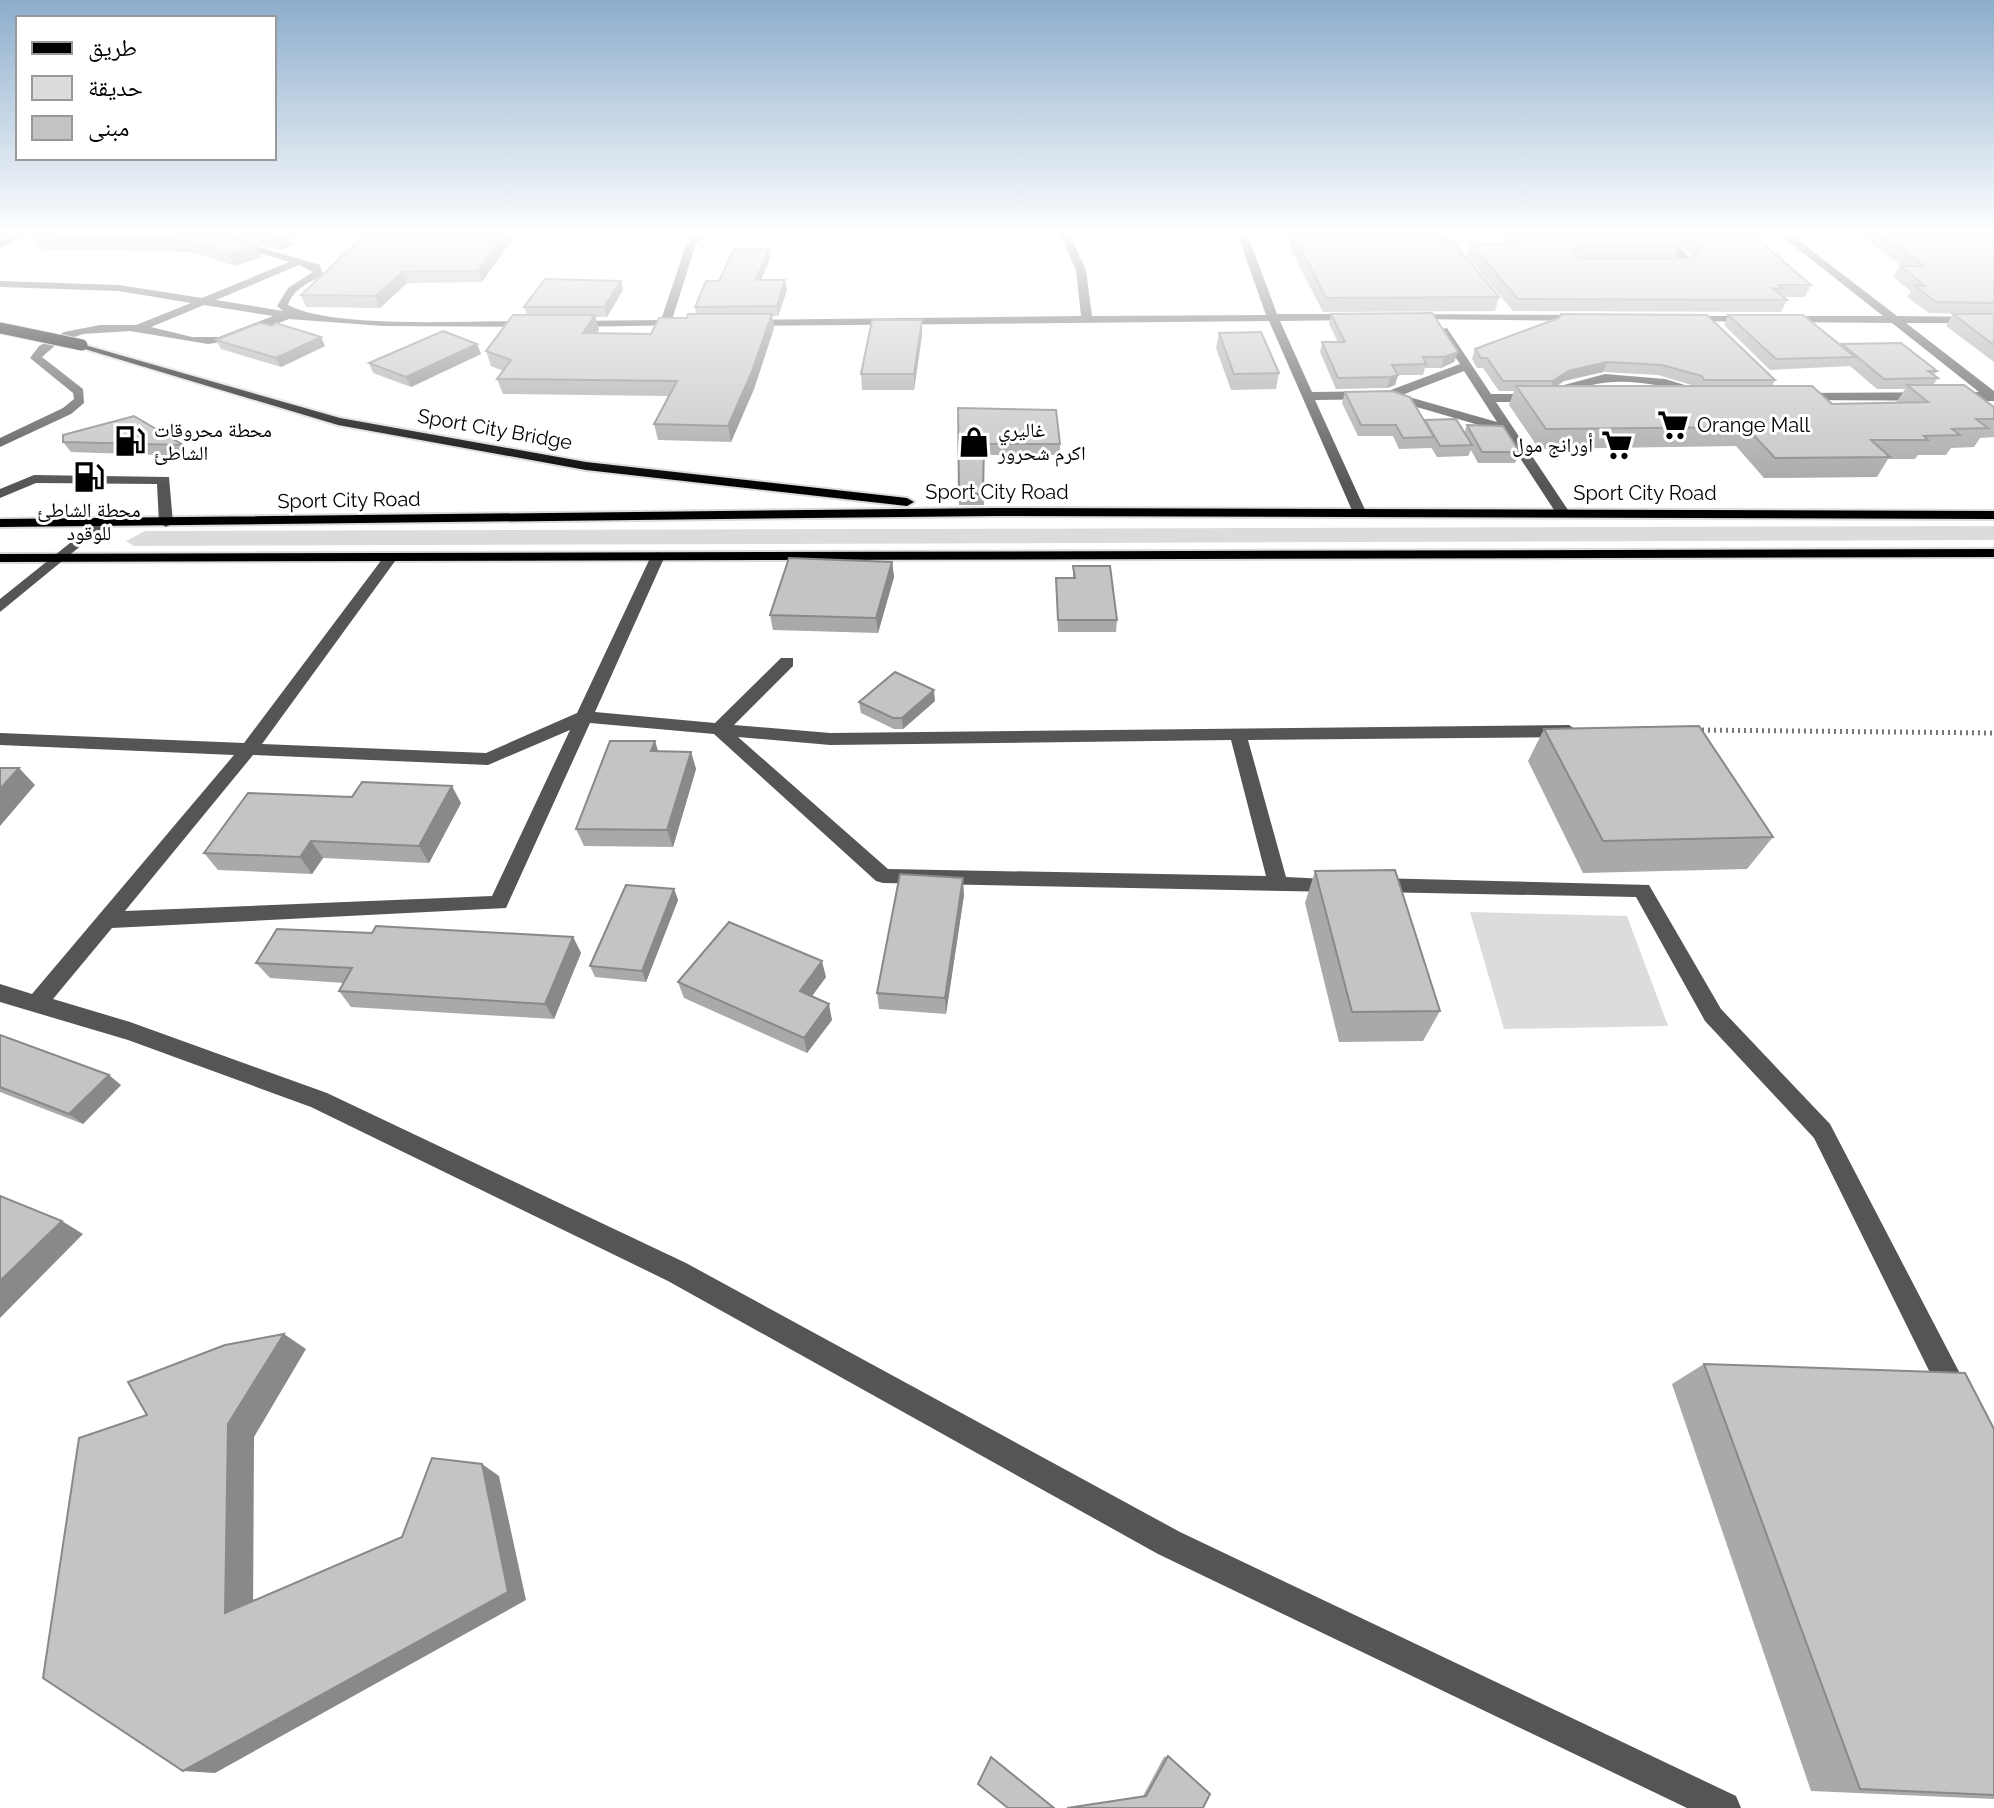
<svg xmlns="http://www.w3.org/2000/svg" width="1994" height="1808" viewBox="0 0 1994 1808" font-family="Raleway,'Noto Naskh Arabic',sans-serif">
<rect width="100%" height="100%" fill="#fff"/>
<!-- green -->
<g fill="#dcdcdc">
<polygon points="1994,526 1994,540 134,546 126,541 145,531"/>
<polygon points="1470,912 1627,916 1668,1026 1504,1029"/>
</g>
<g fill="none" stroke-linecap="round" stroke-linejoin="round">
<defs>
<g id="major">
<polygon points="78,343 340,418 586,462 907,498 914,502 907,506 586,470 338,425 78,347"/>
<polygon points="995,508 1994,511 1994,519 995,516 0,527 0,519"/>
<polygon points="1994,549 1994,557 0,562 0,554"/>
</g>
</defs>
<!-- major casing -->
<use href="#major" stroke="#dbdbdb" stroke-width="4"/>
<!-- path -->
<polyline stroke="#777" stroke-width="5" stroke-dasharray="2 4" stroke-linecap="butt" points="1696,730 1994,733"/>
<!-- minor -->
<g fill="#555" fill-rule="evenodd">
<polygon points="16,233 29,233 0,248 0,241"/>
<path d="M215 233H228L249 244 320 265 323 275C309 283 293 289 288 305 336 330 475 320 534 321L540 324 534 327 383 326 289 319 233 340 208 344 130 331 83 334 58 343 42 357 83 389 84 403 71 414 0 447V438L63 408 74 399 73 393 30 358 39 346 64 332 100 325H136L191 303 119 291 0 287V281L119 285 202 298 289 262 243 248ZM299 265 313 272 288 288 277 306 283 311 216 300ZM204 305 273 316 219 337H192L151 327Z"/>
<polygon points="699,233 711,233 696,243 672,320 686,321 686,325 570,327 564,324 570,321 661,320 687,242"/>
<path d="M1059 233H1069L1086 270 1092 316 1266 315 1237 233H1247L1277 314H1357L1362 317 1357 320 1280 321 1312 392 1388 391 1460 364 1437 330 1447 328 1491 394H1538L1544 398 1538 402H1496L1570 513 1558 516 1503 432 1389 399 1315 400 1366 512 1354 515 1269 321 746 326 740 323 746 320 1081 316 1076 270ZM1464 371 1497 422 1402 395Z"/>
<polygon points="1434,233 1444,233 1466,259 1466,263 1458,263"/>
<polygon points="1654,233 1665,233 1691,259 1691,263 1684,267 1664,267 1664,263 1681,261"/>
<polygon points="1778,233 1789,233 1897,316 1994,317 1994,323 1906,323 1994,391 1994,401 1794,400 1794,394 1798,393 1979,392 1892,323 1681,321 1681,317 1685,316 1883,316"/>
<polygon points="1409,314 1585,315 1590,318 1585,321 1405,319 1404,317"/>
<path d="M1605 374 1665 379 1708 392 1702 396C1652 383 1602 370 1556 401L1546 398 1564 385Z"/>
<polygon points="34,475 169,477 173,523 166,527 159,523 157,484 36,483 0,498 0,489"/>
<polygon points="100,519 107,523 105,526 0,612 0,599"/>
<path d="M658 552 665 556 595 712 715 723 781 658H793V666L734 725 830 733 1569 725 1578 731 1569 737 1248 740 1286 877 1346 880 1349 885 1346 890 1339 892 883 883 876 881 714 734 590 723 506 908 112 928 53 999 130 1022 327 1093 686 1263 1180 1532 1736 1796 1741 1808H1687L1158 1554 668 1281 311 1107 128 1040 0 1002V984L32 994 234 755 0 745V733L244 743 386 554 391 553 398 557 262 744 486 753 577 713 651 556ZM570 730 492 896 125 911 253 755 488 765ZM738 737 830 745 1231 740 1266 876 888 869Z"/>
<polygon points="1375,878 1649,885 1721,1009 1830,1124 1967,1387 1971,1397 1967,1407 1957,1411 1947,1407 1814,1138 1705,1021 1636,897 1375,892 1368,890 1365,885 1368,880"/>
</g>
<!-- major -->
<use href="#major" fill="#000" fill-rule="evenodd"/>
<defs>
<polyline id="major-bridge" points="0,328 82,345"/>
</defs>
<!-- major-bridge casing -->
<use href="#major-bridge" stroke="#dbdbdb" stroke-width="13" stroke-linecap="butt"/>
<!-- major-bridge -->
<use href="#major-bridge" stroke="#000" stroke-width="11"/>
</g>
<!-- wall -->
<g fill="#a9a9a9" fill-rule="evenodd">
<polygon points="225,233 262,257 235,266 193,252 38,249 31,237"/>
<polygon points="235,233 289,233 294,245 280,250 250,241"/>
<polygon points="367,233 517,233 482,282 407,283 380,308 306,307 301,295"/>
<polygon points="1287,233 1438,233 1444,241 1499,297 1495,311 1323,312 1292,252"/>
<polygon points="1501,233 1666,233 1679,247 1674,258 1689,258 1692,257 1669,233 1751,233 1811,285 1805,297 1783,297 1787,300 1781,312 1513,311 1466,255 1470,243 1508,243"/>
<polygon points="1857,233 1994,233 1994,362 1946,326 1953,314 1977,314 1929,313 1907,297 1911,291 1893,277 1900,266 1902,266"/>
<polygon points="770,258 761,280 787,290 778,316 772,316 774,328 754,389 731,442 658,440 654,424 668,396 503,394 497,379 503,371 491,366 486,351 527,315 524,307 623,290 607,317 595,317 599,330 597,333 651,334 696,314 695,307 719,281"/>
<polygon points="1331,314 1458,352 1454,362 1441,368 1425,368 1423,375 1398,375 1395,385 1387,388 1336,389 1320,352 1322,342 1338,342 1329,324"/>
<path d="M1728 315 1841 345 1842 344 1937 371 1934 375 1938 378 1933 385 1994 407V437L1980 438 1974 447 1951 448 1946 455H1918L1915 459H1888L1877 477 1764 478 1736 446 1539 449 1509 405 1514 391H1499L1483 368H1477L1472 359 1475 349 1559 318 1775 380 1772 386 1832 404 1896 403 1905 389H1877L1850 366 1770 370 1724 325ZM1603 372 1658 375 1695 386H1557L1564 381Z"/>
<polygon points="922,320 922,335 914,390 862,390 861,374"/>
<polygon points="272,326 321,337 325,346 281,367 221,349 216,340"/>
<polygon points="1219,333 1279,373 1276,389 1231,390 1216,348"/>
<polygon points="477,344 481,354 411,387 373,373 369,363"/>
<polygon points="1345,392 1424,421 1464,433 1467,425 1520,452 1515,463 1478,463 1471,450 1468,456 1437,457 1431,447 1431,448 1399,449 1393,436 1358,436 1342,403"/>
<polygon points="958,408 1060,444 1060,455 984,455 984,505 959,505"/>
<polygon points="63,442 183,445 189,456 71,452"/>
<polygon points="892,562 894,577 878,633 773,630 770,615"/>
<polygon points="1073,566 1117,620 1116,632 1058,632 1056,578 1073,578"/>
<polygon points="935,701 903,729 894,729 861,713 859,702"/>
<polygon points="1544,729 1773,837 1747,869 1583,873 1528,761"/>
<polygon points="655,741 658,751 691,752 696,769 673,847 584,846 576,829"/>
<polygon points="461,803 429,863 323,858 312,874 218,870 204,853"/>
<polygon points="1315,871 1440,1011 1423,1041 1339,1042 1305,903"/>
<polygon points="674,889 678,900 646,982 595,977 590,966"/>
<polygon points="964,895 946,1014 879,1009 877,993"/>
<polygon points="372,933 573,937 581,953 554,1019 351,1007 339,991 344,983 270,978 256,963"/>
<polygon points="826,977 812,996 832,1020 807,1053 684,998 678,982"/>
<polygon points="0,1035 121,1085 83,1124 0,1092"/>
<polygon points="1704,1364 1994,1429 1994,1799 1811,1791 1672,1384"/>
<polygon points="1168,1756 1203,1808 1143,1796 1164,1757"/>
</g>
<!-- shaded-wall -->
<g fill="#898989">
<polygon points="289,233 294,245 280,250 275,238"/>
<polygon points="506,233 517,233 482,282 478,271"/>
<polygon points="256,245 262,257 235,266 230,254"/>
<polygon points="769,249 770,258 757,290 756,280"/>
<polygon points="403,272 407,283 380,308 375,296"/>
<polygon points="785,280 787,290 778,316 777,306"/>
<polygon points="621,281 623,290 607,317 604,307"/>
<polygon points="772,314 774,328 754,389 731,442 728,426"/>
<polygon points="595,315 599,330 587,348 583,333"/>
<polygon points="922,320 922,335 914,390 914,374"/>
<polygon points="321,337 325,346 281,367 276,358"/>
<polygon points="477,344 481,354 411,387 406,377"/>
<polygon points="1458,352 1454,362 1441,368 1444,357"/>
<polygon points="1607,362 1603,372 1564,381 1549,391 1553,381 1568,371"/>
<polygon points="1398,375 1395,385 1387,388 1390,377"/>
<polygon points="892,562 894,577 878,633 876,618"/>
<polygon points="934,690 935,701 903,729 902,718"/>
<polygon points="655,741 660,758 651,751"/>
<polygon points="691,752 696,769 673,847 667,830"/>
<polygon points="19,768 35,785 0,826 0,789"/>
<polygon points="452,786 461,803 429,863 419,846"/>
<polygon points="311,841 323,858 312,874 300,857"/>
<polygon points="963,878 964,895 946,1014 945,998"/>
<polygon points="674,889 678,900 646,982 642,971"/>
<polygon points="573,937 581,953 554,1019 545,1004"/>
<polygon points="822,961 826,977 804,1007 800,991"/>
<polygon points="829,1004 832,1020 807,1053 804,1038"/>
<polygon points="109,1075 121,1085 83,1124 69,1114"/>
<polygon points="62,1221 83,1234 0,1318 0,1281"/>
<polygon points="284,1334 306,1349 254,1437 253,1621 225,1613 228,1424"/>
<polygon points="482,1464 499,1476 526,1600 215,1773 183,1771"/>
</g>
<!-- building -->
<g fill="#c4c4c4" stroke="#898989" stroke-width="2">
<polygon points="37,233 225,233 236,239 256,245 230,254 187,240 31,237"/>
<polygon points="258,233 289,233 275,238"/>
<polygon points="367,233 506,233 478,271 403,272 375,296 301,295"/>
<polygon points="1293,233 1438,233 1444,241 1452,241 1499,297 1326,298"/>
<polygon points="1513,233 1666,233 1679,247 1581,247 1573,252 1580,259 1689,258 1698,254 1699,247 1685,233 1751,233 1811,285 1779,285 1783,289 1772,288 1787,300 1518,299 1470,243 1520,243"/>
<polygon points="1877,233 1994,233 1994,303 1936,302 1914,285 1925,286 1900,266 1924,266"/>
<polygon points="734,249 769,249 756,280 785,280 777,306 695,307 706,281 719,281"/>
<polygon points="545,279 621,281 604,307 524,307"/>
<polygon points="1432,313 1458,352 1444,357 1423,357 1426,364 1392,365 1398,375 1390,377 1338,378 1322,342 1345,342 1331,314"/>
<polygon points="688,314 772,314 751,374 728,426 654,424 677,381 497,379 511,360 486,351 513,315 595,315 583,333 651,334 659,318 687,318"/>
<polygon points="1561,314 1707,315 1775,380 1704,380 1702,376 1662,365 1607,362 1568,371 1553,381 1503,381 1487,358 1481,358 1475,349 1559,318"/>
<polygon points="1953,314 1994,314 1994,345"/>
<polygon points="1728,315 1803,315 1855,357 1776,359"/>
<polygon points="872,320 922,320 914,374 861,374"/>
<polygon points="260,323 272,326 276,323 321,337 276,358 216,340"/>
<polygon points="443,331 477,344 406,377 369,363"/>
<polygon points="1261,332 1279,373 1234,374 1219,333"/>
<polygon points="1901,343 1937,371 1928,371 1938,378 1884,379 1842,344"/>
<polygon points="1907,385 1964,385 1994,407 1994,419 1976,419 1988,428 1952,429 1960,435 1924,436 1928,440 1871,440 1890,457 1775,458 1746,427 1546,429 1516,386 1812,386 1832,404 1928,402"/>
<polygon points="1392,391 1410,397 1434,437 1403,438 1396,425 1361,425 1345,392"/>
<polygon points="958,408 1056,410 1060,444 984,444 983,494 959,494"/>
<polygon points="134,416 183,445 63,442 63,435"/>
<polygon points="1456,419 1472,445 1440,446 1425,420"/>
<polygon points="1467,425 1503,426 1520,452 1482,452"/>
<polygon points="789,558 892,562 876,618 770,615"/>
<polygon points="1073,566 1110,566 1117,620 1058,620 1056,578 1075,578"/>
<polygon points="895,672 934,690 902,718 893,718 859,702"/>
<polygon points="1699,726 1773,837 1603,841 1544,729"/>
<polygon points="610,741 655,741 651,751 691,752 667,830 576,829"/>
<polygon points="0,768 19,768 0,789"/>
<polygon points="362,782 452,786 419,846 311,841 300,857 204,853 248,793 352,797"/>
<polygon points="1395,870 1440,1011 1352,1012 1315,871"/>
<polygon points="900,874 963,878 945,998 877,993"/>
<polygon points="626,885 674,889 642,971 590,966"/>
<polygon points="729,922 822,961 800,991 829,1004 804,1038 678,982"/>
<polygon points="376,926 573,937 545,1004 339,991 352,968 256,963 277,929 372,933"/>
<polygon points="0,1035 109,1075 69,1114 0,1087"/>
<polygon points="0,1196 62,1221 0,1281"/>
<polygon points="284,1334 228,1424 225,1613 402,1537 432,1458 482,1464 508,1592 183,1771 43,1678 79,1438 147,1415 128,1382 225,1345"/>
<polygon points="1704,1364 1965,1373 1994,1429 1994,1795 1860,1789"/>
<polygon points="1168,1756 1210,1794 1203,1808 1067,1808 1146,1796"/>
<polygon points="991,1757 1054,1808 1008,1808 978,1784"/>
</g>
<!-- sky -->
<linearGradient id="sky" x2="0" y2="1"><stop stop-color="#8cadcc"/><stop offset="0.48" stop-color="#fff"/><stop offset="1" stop-color="#fff" stop-opacity="0"/></linearGradient>
<rect width="1994" height="486" fill="url(#sky)"/>
<!-- icons -->
<defs>
<symbol id="supermarket-bare" viewBox="-9 -9 18 18"><path d="M-6-5.5h2.5l.6 2H6L4.5 2H-2.5L-4.4-4H-6ZM-1.5 3.2a1.3 1.3 0 1 0 .1 0ZM3 3.2a1.3 1.3 0 1 0 .1 0Z" fill="#000" stroke="#fff" stroke-width="2.5" paint-order="stroke"/></symbol>
<symbol id="fuel-bare" viewBox="-9 -9 18 18"><path d="M-5.5-6h7V0h2V4h1.3V-2.5L3-4.5l.8-.8L6-3V5H2.5V1h-1V6h-7ZM-4.2-4.7v3.2H.2V-4.7Z" fill="#000" stroke="#fff" stroke-width="2.5" paint-order="stroke"/></symbol>
<symbol id="shop-bare" viewBox="-9 -9 18 18"><path d="M-5-2.5h2.3a2.7 3.5 0 0 1 5.4 0H5L5.5 6h-11ZM-1.5-2.5h3a1.5 2.3 0 0 0-3 0Z" fill="#000" stroke="#fff" stroke-width="2.5" paint-order="stroke"/></symbol>
</defs>
<g fill-rule="evenodd">
<use href="#supermarket-bare" x="1651" y="403" width="44" height="44"/>
<use href="#fuel-bare" x="108" y="419" width="44" height="44"/>
<use href="#shop-bare" x="952" y="420" width="44" height="44"/>
<use href="#supermarket-bare" x="1595" y="423" width="44" height="44"/>
<use href="#fuel-bare" x="67" y="455" width="44" height="44"/>
</g>
<g text-anchor="middle" stroke-width="6" stroke-linejoin="round" paint-order="stroke">
<!-- far-poi labels -->
<g font-size="20" fill="#000" stroke="#fff" text-anchor="start">
<text x="1697" y="432">Orange Mall</text>
<text x="154" y="437">محطة محروقات<tspan x="154" dy="23">الشاطئ</tspan></text>
<text x="998" y="437">غاليري<tspan x="998" dy="23">اكرم شحرور</tspan></text>
<text x="1593" y="452" text-anchor="end">أورانج مول</text>
<text x="89" y="517" text-anchor="middle">محطة الشاطئ<tspan x="89" dy="23">للوقود</tspan></text>
</g>
<!-- far-street labels -->
<g font-size="20" fill="#000" stroke="#fff">
<text transform="translate(495 429) rotate(10)" y="7">Sport City Bridge</text>
<text x="997" y="499">Sport City Road</text>
<text x="1645" y="500">Sport City Road</text>
<text transform="translate(349 500) rotate(-1)" y="7">Sport City Road</text>
</g>
</g>
<!-- legend -->
<rect x="16" y="16" width="260" height="144" fill="#ffffff" stroke="#999999" stroke-width="2"/>
<rect x="32" y="42" width="40" height="12" fill="#000000" stroke="#999999" stroke-width="2"/>
<text x="88" y="56" font-size="24" fill="#000000">طريق</text>
<rect x="32" y="76" width="40" height="24" fill="#dcdcdc" stroke="#999999" stroke-width="2"/>
<text x="88" y="96" font-size="24" fill="#000000">حديقة</text>
<rect x="32" y="116" width="40" height="24" fill="#c4c4c4" stroke="#999999" stroke-width="2"/>
<text x="88" y="136" font-size="24" fill="#000000">مبنى</text>
</svg>
